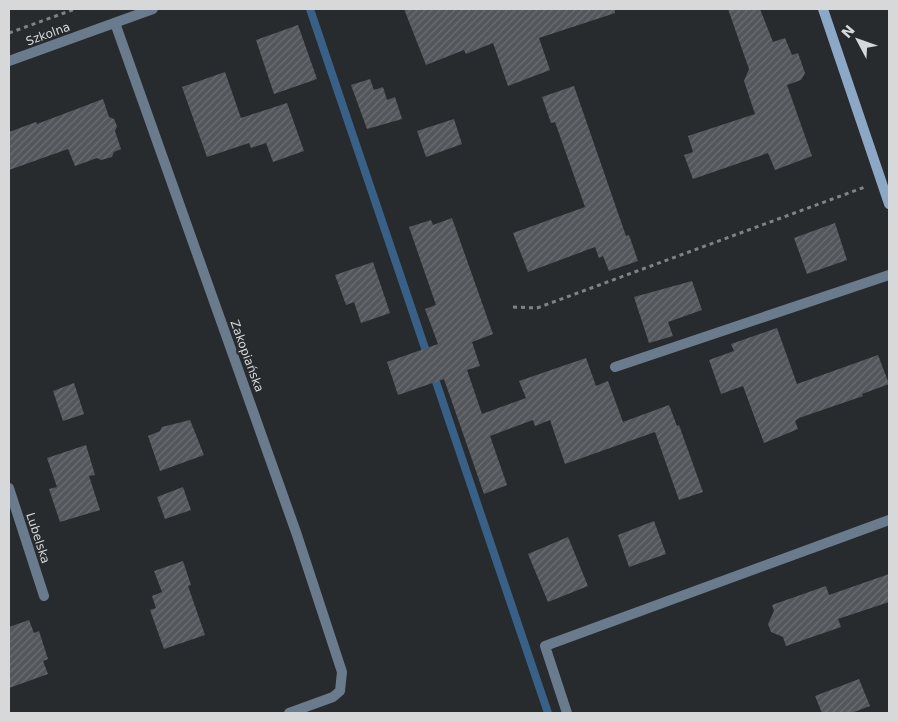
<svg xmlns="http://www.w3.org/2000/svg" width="898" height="722" viewBox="0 0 898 722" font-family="'DejaVu Sans',sans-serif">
<defs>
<pattern id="building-hatch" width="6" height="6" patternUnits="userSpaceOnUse" patternTransform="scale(1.25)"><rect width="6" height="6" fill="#53575b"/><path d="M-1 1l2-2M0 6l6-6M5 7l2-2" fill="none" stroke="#6b6e72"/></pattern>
</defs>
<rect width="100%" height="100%" fill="#272b2e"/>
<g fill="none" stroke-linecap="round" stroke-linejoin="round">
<!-- stream -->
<g stroke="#396188" stroke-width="8">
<polyline points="310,9 428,357"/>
<polyline points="433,373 548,713"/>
</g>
</g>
<!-- building -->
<g fill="url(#building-hatch)">
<polygon points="404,9 615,9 615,13 539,38 550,70 508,86 493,43 466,54 464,50 426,65"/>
<polygon points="728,9 760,9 773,42 785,38 792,55 798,53 805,73 801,80 787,85 812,156 775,170 768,153 693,179 684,155 693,152 688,136 755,114 744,81 749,69"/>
<polygon points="298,25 317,79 274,94 256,40"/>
<polygon points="225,72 241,118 287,103 304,151 273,162 266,143 251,148 249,143 207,157 182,87"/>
<polygon points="370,79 374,90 383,87 387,100 395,97 402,119 367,129 351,85"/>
<polygon points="574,86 626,236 629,235 638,261 609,271 603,256 599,258 595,247 528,272 513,233 585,207 555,122 551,123 542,97"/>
<polygon points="103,99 109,117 114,119 117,126 115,131 121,149 114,152 112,157 101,160 97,158 75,166 68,149 9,170 9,132 36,122 37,124"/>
<polygon points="454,119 462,144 426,157 417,131"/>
<polygon points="452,218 493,334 472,342 480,366 467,370 482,414 526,398 519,381 586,358 596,386 608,381 623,422 669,405 677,426 679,425 703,492 679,500 655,432 565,464 550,420 535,426 533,420 490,436 507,485 484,494 444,379 398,395 387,362 438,344 425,309 436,305 409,227 431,220 433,225"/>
<polygon points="835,223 847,260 807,274 794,238"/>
<polygon points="373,262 390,313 361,323 354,302 346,305 335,275"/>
<polygon points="692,281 702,310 668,322 673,336 649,343 634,297"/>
<polygon points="777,328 797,384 878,355 889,384 862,394 863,396 799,418 795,421 798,429 764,443 743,386 721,394 709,360 734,351 731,344"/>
<polygon points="74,383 84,414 63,421 53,391"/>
<polygon points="190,420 204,455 160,471 148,436 160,431 162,427"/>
<polygon points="86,445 95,475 89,476 100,510 60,522 49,489 57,487 47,458"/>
<polygon points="183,487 191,510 165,519 157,497"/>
<polygon points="654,521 666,554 629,567 618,535"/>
<polygon points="568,537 588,586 548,602 528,554"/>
<polygon points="183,561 191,585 188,586 205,635 164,649 150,610 156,608 152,596 162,592 154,571"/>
<polygon points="889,574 889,602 838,619 841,627 786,646 783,637 771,632 768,624 774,611 772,605 826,586 829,595"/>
<polygon points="29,620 34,633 39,631 48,659 43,661 48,674 9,688 9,627"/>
<polygon points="859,679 870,706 851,713 822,713 815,696"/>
</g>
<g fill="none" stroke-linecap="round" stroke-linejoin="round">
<!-- path -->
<g stroke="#808385" stroke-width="3" stroke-dasharray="4 4" stroke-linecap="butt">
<polyline points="9,33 75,9"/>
<polyline points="513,307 537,308 865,187"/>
</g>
<!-- lane -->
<g stroke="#697b8d" stroke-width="10">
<polyline points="615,367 889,275"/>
<polyline points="567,713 545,646 889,520"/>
</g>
<!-- street -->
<g stroke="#697b8d" stroke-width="10">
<polyline points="115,23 297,535 342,672 340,691 333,697 289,713"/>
<polyline points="9,61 153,9"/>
<polyline points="9,488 44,596"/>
</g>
<!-- secondary -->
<polyline stroke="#8ca8c6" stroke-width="10" points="823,9 889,204"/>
</g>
<g text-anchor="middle" stroke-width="4.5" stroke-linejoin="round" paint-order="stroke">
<!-- street labels -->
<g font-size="12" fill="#d6d8da" stroke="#272b2e">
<text transform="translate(48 34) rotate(-20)" y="4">Szkolna</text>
<text transform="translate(247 356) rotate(70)" y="4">Zakopiańska</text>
<text transform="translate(38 538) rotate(72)" y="4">Lubelska</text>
</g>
</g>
<!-- border -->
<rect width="898" height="722" fill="none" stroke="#d6d8da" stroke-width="20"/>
<!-- north arrow -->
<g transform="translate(858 40) rotate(311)" stroke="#272b2e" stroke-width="4" paint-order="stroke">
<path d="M0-4L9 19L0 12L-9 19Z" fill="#d6d8da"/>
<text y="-8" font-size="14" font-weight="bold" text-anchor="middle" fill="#d6d8da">N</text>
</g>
</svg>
